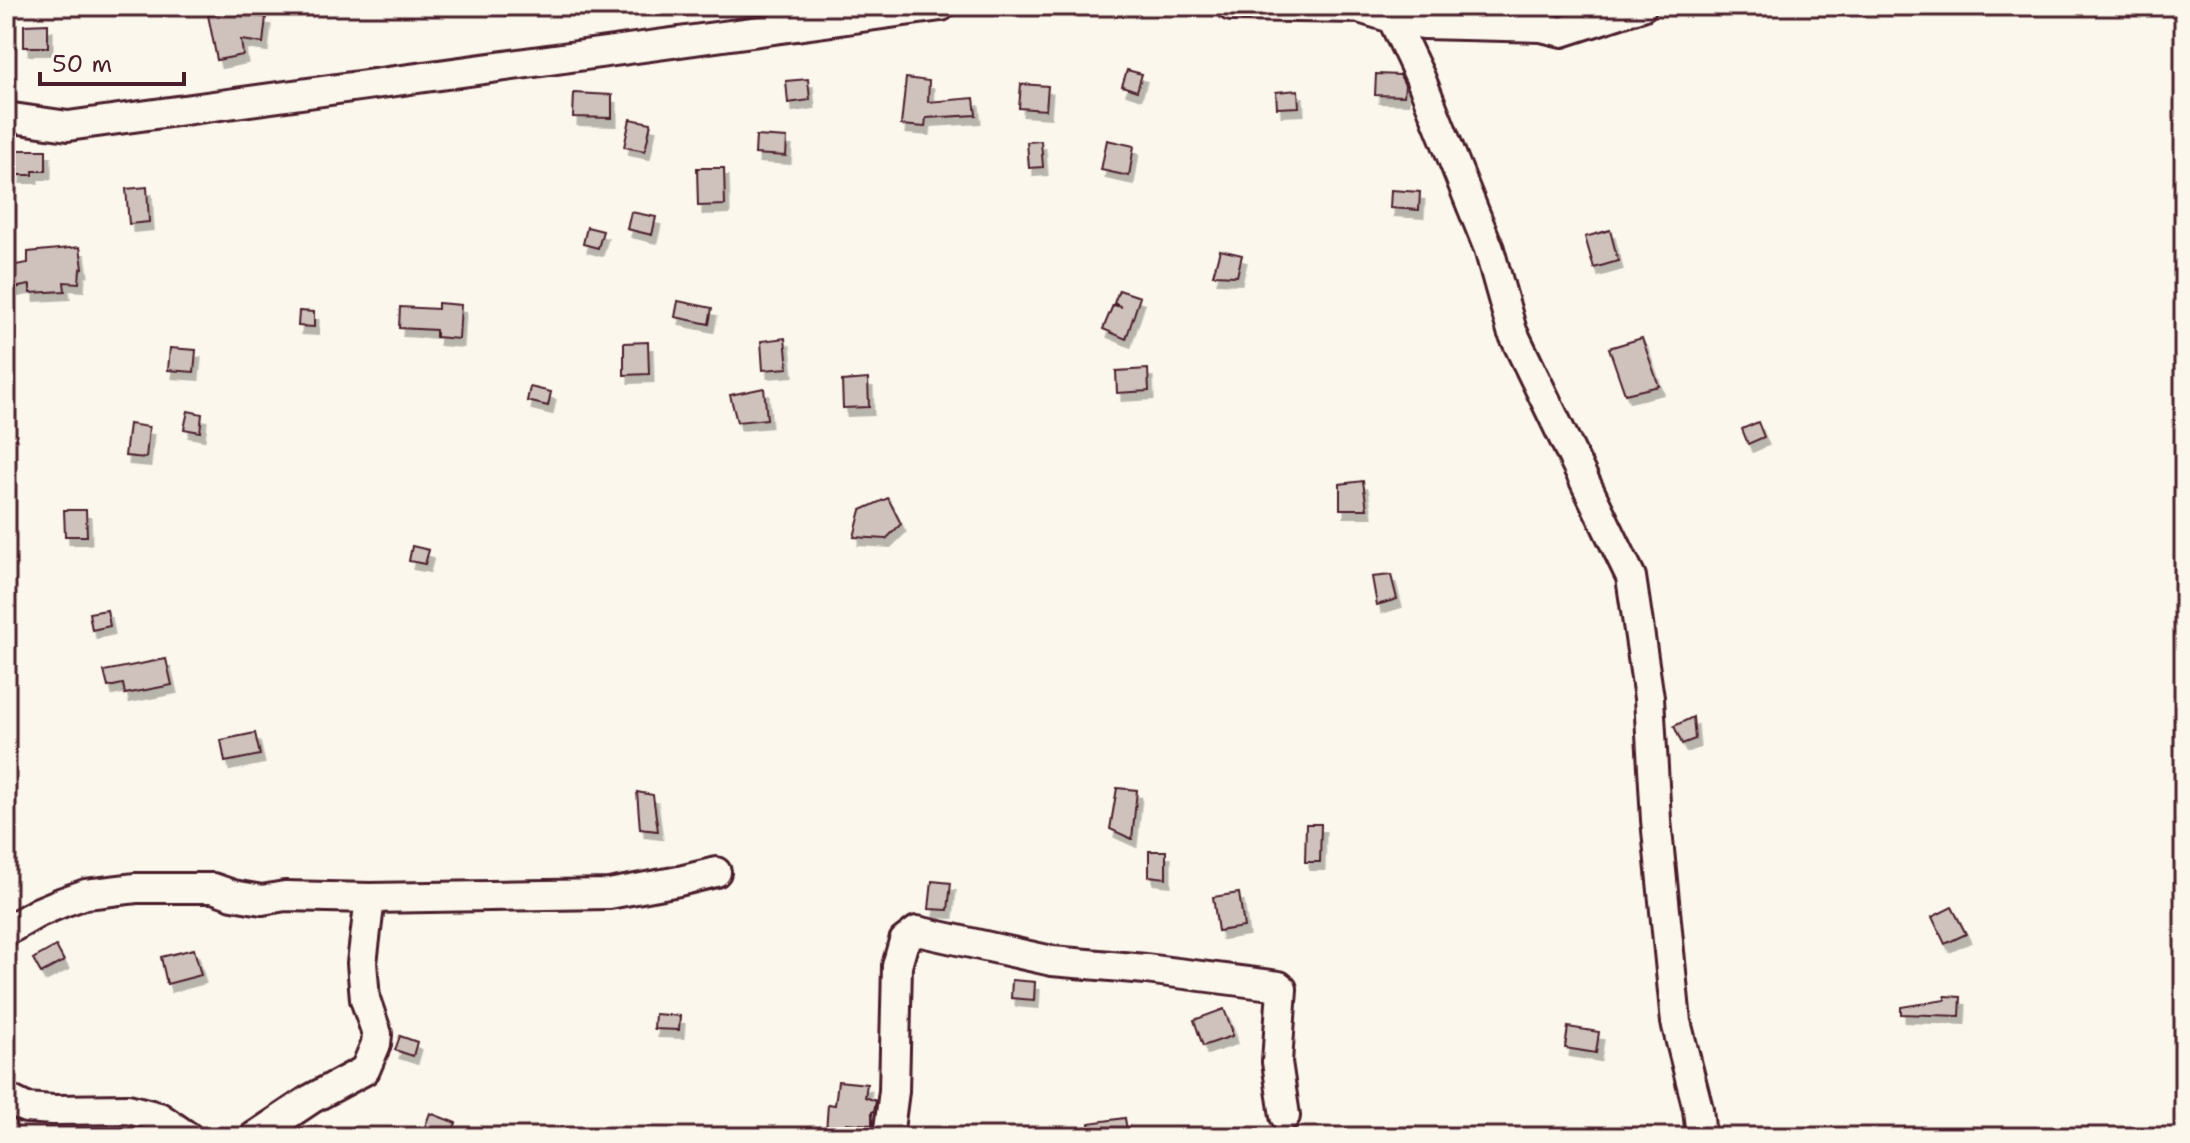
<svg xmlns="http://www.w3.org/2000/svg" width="2190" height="1143" viewBox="0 0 2190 1143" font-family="'Shantell Sans',sans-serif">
<defs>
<filter id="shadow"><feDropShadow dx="4.5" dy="8" stdDeviation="0" flood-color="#0004"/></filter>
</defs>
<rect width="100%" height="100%" fill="#fbf7ec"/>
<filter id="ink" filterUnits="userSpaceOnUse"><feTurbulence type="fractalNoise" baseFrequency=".0125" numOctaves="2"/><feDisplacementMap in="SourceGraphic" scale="16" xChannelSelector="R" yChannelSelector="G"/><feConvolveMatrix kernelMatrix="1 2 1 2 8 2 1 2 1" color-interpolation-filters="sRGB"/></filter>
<g filter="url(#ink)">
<!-- building -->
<g fill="#cfc2bc" stroke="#4a1f2b" stroke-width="2" filter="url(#shadow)">
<polygon points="235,10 235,13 266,17 263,43 241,40 243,55 217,60 208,15"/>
<polygon points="48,24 48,47 24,47 24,25"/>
<polygon points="1127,70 1142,74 1137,91 1122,86"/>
<polygon points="1376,74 1400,75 1405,85 1404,96 1375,95"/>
<polygon points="906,78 929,81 928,102 974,98 976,115 926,118 925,127 901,125"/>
<polygon points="808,79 810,100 788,103 786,81"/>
<polygon points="1021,84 1048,86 1046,110 1019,108"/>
<polygon points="1298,90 1299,107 1277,108 1276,92"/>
<polygon points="574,93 612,95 612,118 573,117"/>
<polygon points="630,119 651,123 645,151 624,147"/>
<polygon points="756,136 787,138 786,156 755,154"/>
<polygon points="1107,140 1134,146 1129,176 1101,170"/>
<polygon points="1041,141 1043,167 1029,168 1027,142"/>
<polygon points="16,150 46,150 46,171 33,171 33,175 16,175"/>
<polygon points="697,168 724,168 725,205 698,206"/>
<polygon points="147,187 149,222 129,224 126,189"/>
<polygon points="1391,190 1420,192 1419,210 1390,208"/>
<polygon points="631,212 656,217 652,235 627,229"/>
<polygon points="587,227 603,231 598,248 583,244"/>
<polygon points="1610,230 1618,261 1594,268 1585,237"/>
<polygon points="80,247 83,268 80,269 79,283 64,282 65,291 30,293 30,285 13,288 9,266 28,263 28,252"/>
<polygon points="1220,250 1242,255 1237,276 1213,275"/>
<polygon points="1119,290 1140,297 1126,339 1103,329 1113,305 1122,307 1114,303"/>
<polygon points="678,301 712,308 709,324 675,317"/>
<polygon points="438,303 461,305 459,339 436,337 436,330 399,328 400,307 438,309"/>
<polygon points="299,311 314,312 314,327 298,326"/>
<polygon points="785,338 788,368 763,370 761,341"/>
<polygon points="1642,338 1659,386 1625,394 1609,348"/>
<polygon points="648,342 649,374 624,375 624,343"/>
<polygon points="170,348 196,350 194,372 168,370"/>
<polygon points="1148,369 1149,391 1117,393 1116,371"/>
<polygon points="868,379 869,407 843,408 842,381"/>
<polygon points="530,387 551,392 548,406 527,401"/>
<polygon points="764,388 767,419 737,422 730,395"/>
<polygon points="188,411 202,414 200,432 184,429"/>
<polygon points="1758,422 1764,437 1748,444 1742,429"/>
<polygon points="129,424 149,427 146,458 125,456"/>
<polygon points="1363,481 1367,509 1340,509 1340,484"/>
<polygon points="888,498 901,524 886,539 854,537 861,510"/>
<polygon points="64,510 86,510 87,536 65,536"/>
<polygon points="412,546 429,550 425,564 409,561"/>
<polygon points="1391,575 1397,599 1377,605 1372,577"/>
<polygon points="107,610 110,626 92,630 89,613"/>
<polygon points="166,659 172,685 125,694 123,684 108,687 104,671"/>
<polygon points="1693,717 1695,739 1682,744 1674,726"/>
<polygon points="255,733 260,755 225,762 221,740"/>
<polygon points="1117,788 1137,790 1132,839 1110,829"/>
<polygon points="637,792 653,795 658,831 640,829"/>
<polygon points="1306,824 1321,824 1320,862 1305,862"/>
<polygon points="1149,851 1166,851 1166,878 1149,876"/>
<polygon points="932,881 951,883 948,910 929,909"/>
<polygon points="1239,893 1244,927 1218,931 1213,897"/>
<polygon points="1952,907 1966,934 1945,944 1932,917"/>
<polygon points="56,946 64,961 41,973 33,959"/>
<polygon points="194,949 201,975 167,984 161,957"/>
<polygon points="1012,980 1035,982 1034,1000 1011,998"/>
<polygon points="1945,996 1961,997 1960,1016 1901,1014 1901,1007 1945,1000"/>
<polygon points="1224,1009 1232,1030 1232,1036 1203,1046 1194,1020"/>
<polygon points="655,1014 680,1016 679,1030 654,1029"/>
<polygon points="1568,1027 1599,1032 1596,1053 1565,1048"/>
<polygon points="400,1036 417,1042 413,1056 395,1050"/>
<polygon points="838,1081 867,1084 865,1097 876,1101 874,1111 872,1112 872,1125 846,1123 844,1134 826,1132 828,1104 835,1105"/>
<polygon points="430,1113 456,1123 450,1137 435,1137 423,1132"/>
<polygon points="1125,1118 1128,1137 1091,1137 1089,1123"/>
</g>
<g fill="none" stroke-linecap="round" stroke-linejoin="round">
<defs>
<g id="minor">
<polyline points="1231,6 1359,8 1392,18 1420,77 1489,249 1512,331 1631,577 1649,698 1656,820 1676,1022 1698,1109 1701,1137"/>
<polyline points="1394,20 1423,24 1541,27 1562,32 1642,6"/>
<polyline points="6,117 68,126 941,6"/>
<polyline points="6,931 39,912 63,902 86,894 136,888 213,888 233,895 262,900 285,896 370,898 609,894 679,881 716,872"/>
<polyline points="6,1098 26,1108 53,1110 128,1109 159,1117 188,1137"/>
<polyline points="254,1137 311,1099 365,1070 376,1044 377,1034 365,999 362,963 370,898"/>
<polyline points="888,1137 894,1091 897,966 904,941 917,931 1052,961 1146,969 1279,986 1282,989 1277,1062 1285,1116"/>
</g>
</defs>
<!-- minor casing -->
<use href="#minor" stroke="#4a1f2b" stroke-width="34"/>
<!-- minor -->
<use href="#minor" stroke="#fbf7ec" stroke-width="28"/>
</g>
</g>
<!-- margin -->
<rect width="2190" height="1143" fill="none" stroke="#fbf7ec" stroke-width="32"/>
<rect x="16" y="16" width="2158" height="1111" fill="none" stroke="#4a1f2b" stroke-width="3" filter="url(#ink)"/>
<!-- scale -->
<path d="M40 72v12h144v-12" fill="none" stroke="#4a1f2b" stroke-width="4"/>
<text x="52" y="72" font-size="24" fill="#4a1f2b" stroke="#fbf7ec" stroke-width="6" paint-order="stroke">50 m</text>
</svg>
